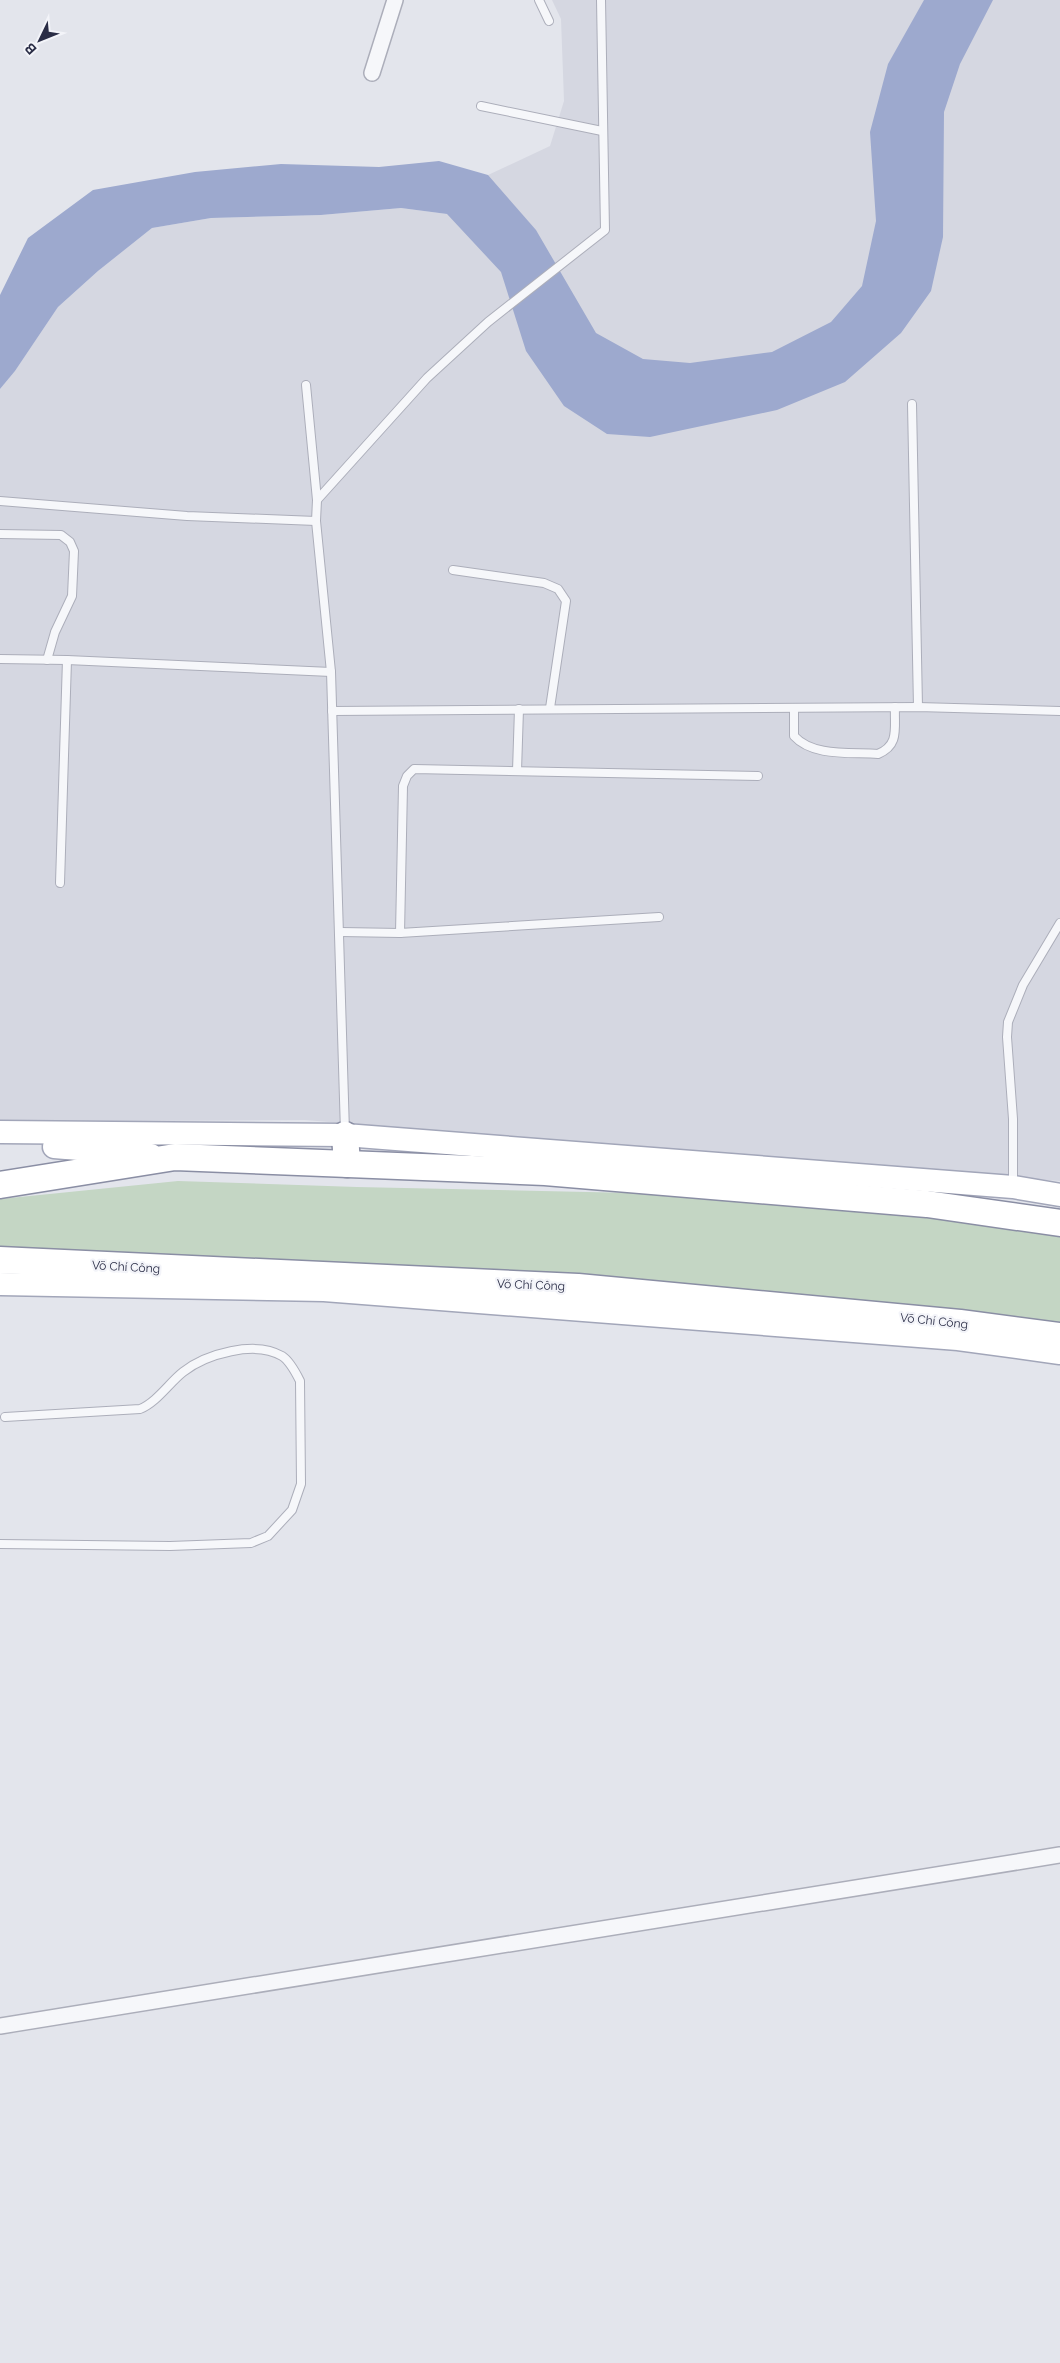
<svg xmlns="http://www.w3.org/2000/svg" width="1060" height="2363" viewBox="0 0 1060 2363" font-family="Raleway,sans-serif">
<rect width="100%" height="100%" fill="#e3e5ec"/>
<!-- built -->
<polygon fill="#d5d7e1" points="552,0 1060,0 1060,1181 305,1120 0,1122 0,389 15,371 58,307 98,271 152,228 211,218 321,215 401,208 447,214 488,175 550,146 564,101 561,19"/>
<!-- green -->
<polygon fill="#c4d6c4" points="178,1181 357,1187 724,1195 1060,1231 1060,1322 965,1311 0,1251 0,1199"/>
<!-- water -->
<polygon fill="#9da9ce" points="924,0 993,0 960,64 944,112 943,237 931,291 901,333 845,382 777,410 650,437 607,434 564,406 526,351 501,272 447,214 401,208 321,215 211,218 152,228 98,271 58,307 15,371 0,389 0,295 28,238 93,190 195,172 281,164 379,167 439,161 488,175 536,230 596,333 643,359 690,363 772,352 831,322 862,286 876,221 870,132 888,64"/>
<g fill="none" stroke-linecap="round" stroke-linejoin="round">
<defs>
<g id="lane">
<polyline points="539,0 549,21"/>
<polyline points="481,106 602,131"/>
<polyline points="306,385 317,500"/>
<polyline points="912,404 918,707"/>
<polyline points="0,501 187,516 316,521"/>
<polyline points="0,534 61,535 70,542 74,551 72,596 55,632 47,660"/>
<polyline points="453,570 544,583 558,589 566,601 550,708"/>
<polyline points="0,659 67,660 331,672"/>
<path d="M794 708V736C813 757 851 752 878 754 900 745 894 728 895 707"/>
<polyline points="332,711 918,707 1060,711"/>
<polyline points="517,771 519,709"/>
<polyline points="60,883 67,660"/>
<polyline points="341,932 400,933 659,917"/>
<polyline points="400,933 403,786 407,776 414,769 758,776"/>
<polyline points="345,1132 331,672 316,521 317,500 427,378 488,322 605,230 601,0"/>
<polyline points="1013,1185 1013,1119 1007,1037 1008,1022 1023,985 1060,923"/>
<path d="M0 1544 170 1546 251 1543 268 1536 292 1510 301 1484 300 1381C296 1373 290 1361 282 1356 255 1340 206 1354 183 1372 169 1383 157 1402 140 1409L5 1417"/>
</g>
<g id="street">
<polyline points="372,73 395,0"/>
<polyline points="0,2026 1060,1855"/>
</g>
<g id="primary">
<polyline points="0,1132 345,1135 1013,1187 1060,1195"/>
<polyline points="54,1147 151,1155"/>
<polyline points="0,1284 324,1290 958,1339 1060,1353"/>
</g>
<g id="highway">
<polyline points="345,1135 347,1164"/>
<polyline points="0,1185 175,1157 545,1172 927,1204 1060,1223"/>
<polyline points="0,1260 578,1287 960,1323 1060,1336"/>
</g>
</defs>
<!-- lane casing -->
<use href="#lane" stroke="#acaeba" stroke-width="10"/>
<!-- street casing -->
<use href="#street" stroke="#acaeba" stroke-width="18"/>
<!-- primary casing -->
<use href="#primary" stroke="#a2a6b9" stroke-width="25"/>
<!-- highway casing -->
<use href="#highway" stroke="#8a8ea4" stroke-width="29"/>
<!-- lane -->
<use href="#lane" stroke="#f6f7fa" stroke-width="8"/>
<!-- street -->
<use href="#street" stroke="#f6f7fa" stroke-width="15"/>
<!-- primary -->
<use href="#primary" stroke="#fff" stroke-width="22"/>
<!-- highway -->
<use href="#highway" stroke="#fff" stroke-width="26"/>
</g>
<g text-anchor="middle" stroke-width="4.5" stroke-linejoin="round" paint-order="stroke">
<!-- street labels -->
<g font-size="12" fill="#2a2d46" stroke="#f3f4f9">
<text transform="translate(126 1267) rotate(3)" y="4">Võ Chí Công</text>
<text transform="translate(531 1285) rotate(2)" y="4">Võ Chí Công</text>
<text transform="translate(934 1321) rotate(6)" y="4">Võ Chí Công</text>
</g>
</g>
<!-- north arrow -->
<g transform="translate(40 40) rotate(227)" stroke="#f3f4f9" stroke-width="4" paint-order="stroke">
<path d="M0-4L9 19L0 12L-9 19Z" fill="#2a2d46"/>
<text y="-8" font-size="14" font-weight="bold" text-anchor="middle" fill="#2a2d46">B</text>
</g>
</svg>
